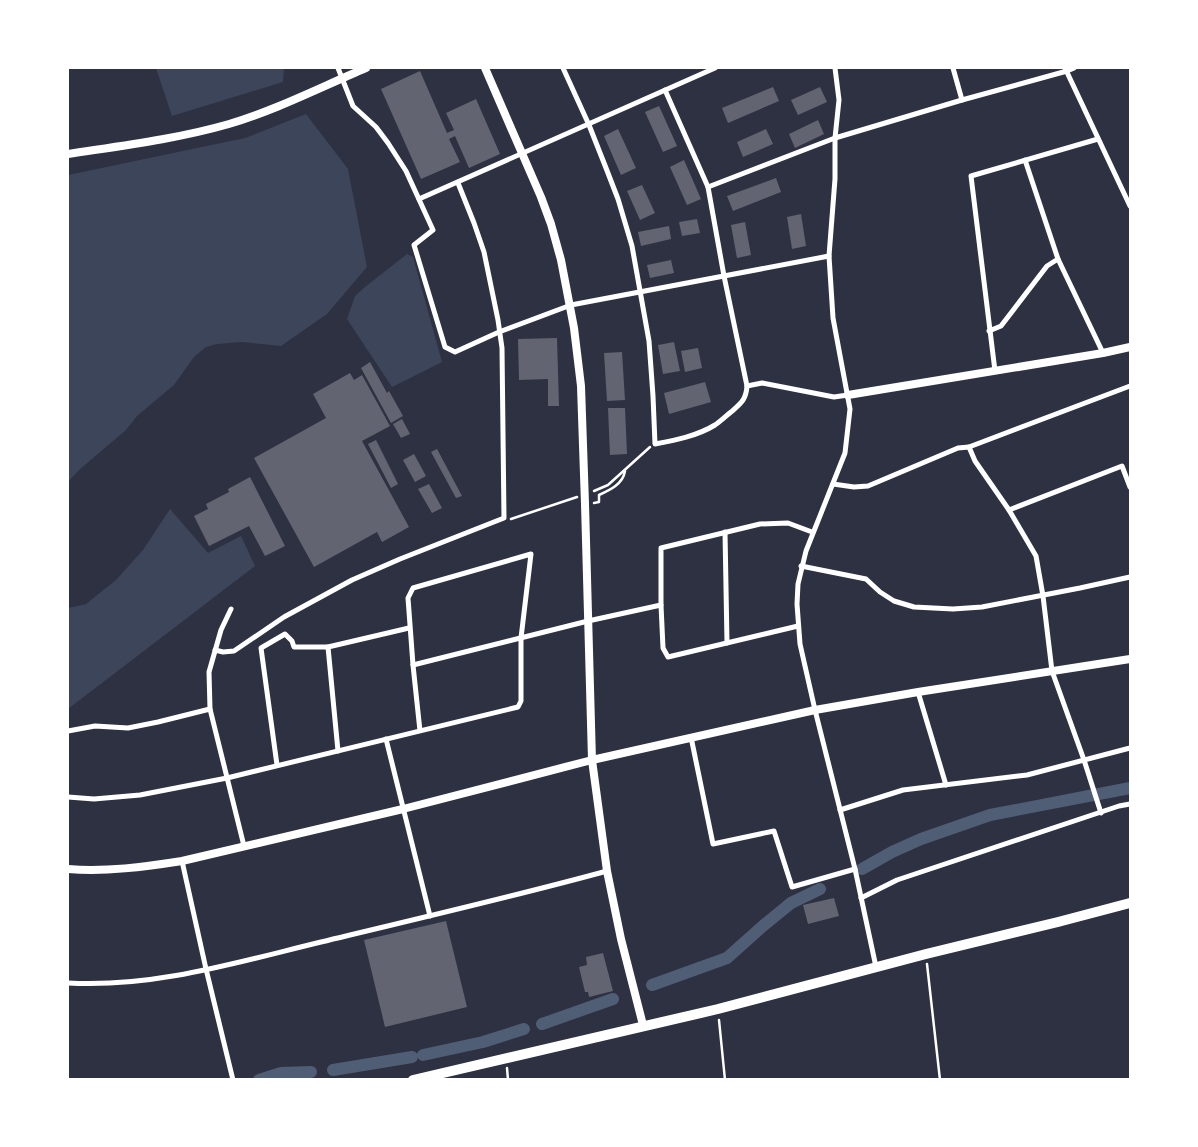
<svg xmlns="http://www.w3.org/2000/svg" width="1198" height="1147" viewBox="0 0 1198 1147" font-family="'Times New Roman',serif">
<rect width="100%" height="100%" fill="#2d3142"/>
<!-- green -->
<g fill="#3c4559">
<polygon points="156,68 284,68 283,82 172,116"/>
<polygon points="306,114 348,169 367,267 327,314 281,346 242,342 217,344 206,347 194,357 174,385 137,416 126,430 79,470 68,482 68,175 245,138"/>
<polygon points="407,254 413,257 442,362 392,387 347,319 355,296 365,287"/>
<polygon points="170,509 208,553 241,536 255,566 68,709 68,608 86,604 116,580 143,550"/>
</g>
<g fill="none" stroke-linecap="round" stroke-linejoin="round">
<!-- canal -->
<g stroke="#4f5d75" stroke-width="12">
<polyline points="862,869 892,852 921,839 990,815 1130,788"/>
<polyline points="652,985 727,958 764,925 791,903 820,889"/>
<polyline points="542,1024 613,999"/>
<polyline points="423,1055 483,1042 524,1029"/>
<polyline points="333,1070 412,1057"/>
<polyline points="259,1080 281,1073 311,1072"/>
</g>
</g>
<!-- building -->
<g fill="#626471">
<polygon points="420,71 447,133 454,130 446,113 476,99 500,154 469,168 455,136 449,139 460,162 421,179 381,89"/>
<polygon points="773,87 779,101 728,123 722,108"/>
<polygon points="820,87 827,102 798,115 791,100"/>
<polygon points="659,106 677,146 663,152 645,112"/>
<polygon points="818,120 824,134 795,148 789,134"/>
<polygon points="618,129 636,168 621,175 604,136"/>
<polygon points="766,129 773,144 743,157 737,142"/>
<polygon points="684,160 701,199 687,205 670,167"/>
<polygon points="776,178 781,192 733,211 727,196"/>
<polygon points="642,185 655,213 640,220 627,191"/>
<polygon points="801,214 806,246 792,249 787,217"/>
<polygon points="697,219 700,233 682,236 679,222"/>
<polygon points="745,222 751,255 737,258 731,225"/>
<polygon points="669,226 671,239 641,246 638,232"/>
<polygon points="671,260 674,273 650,278 647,265"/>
<polygon points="557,338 559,406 548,406 548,379 519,380 518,339"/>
<polygon points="674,342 680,371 663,374 658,345"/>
<polygon points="698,348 702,368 685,372 681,351"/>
<polygon points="622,352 625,400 607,401 604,353"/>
<polygon points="370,362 387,393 389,391 403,416 391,423 361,368"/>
<polygon points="350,373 354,380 362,375 390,426 362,441 409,527 382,542 377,532 314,567 254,458 326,418 313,394"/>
<polygon points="705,382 711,402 669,414 664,393"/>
<polygon points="608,408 625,408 627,454 610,455"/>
<polygon points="402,419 410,434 401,438 393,424"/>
<polygon points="376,440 398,484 391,488 368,444"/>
<polygon points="437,449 462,496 456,498 431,452"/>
<polygon points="414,454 426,476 415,482 403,460"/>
<polygon points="250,477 285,546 265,556 249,526 209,546 194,516 208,509 206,504 229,492 228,489"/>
<polygon points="429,484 442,508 432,513 418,489"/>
<polygon points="834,898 839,916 808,924 803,905"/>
<polygon points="446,921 467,1007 385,1027 364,940"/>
<polygon points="603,953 613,991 589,997 588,992 585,992 579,967 587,965 586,957"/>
</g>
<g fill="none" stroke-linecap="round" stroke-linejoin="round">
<!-- path -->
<g stroke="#fff" stroke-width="2.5">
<polyline points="594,491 608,485 650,447"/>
<path d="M594 503 599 502V495C610 490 623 484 625 471"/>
<polyline points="511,519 577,497"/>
<polyline points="927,964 940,1080"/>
<polyline points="719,1020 725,1080"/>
<polyline points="507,1068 508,1080"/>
<polyline points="1130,1080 1130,1079"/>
</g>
<!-- minor -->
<g stroke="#fff" stroke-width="5">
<polyline points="338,68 353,106 376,127 388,143 406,171 433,230 414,245 445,347 455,352 499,332 571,305 829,256"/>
<path d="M563 68 589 125 606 168 618 199 632 246 649 341 653 396 655 444C676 440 697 436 715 425 721 421 726 416 731 412 741 403 746 400 747 386L724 276 708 187 665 90"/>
<polyline points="835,68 839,100 835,138 835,179 829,256 833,318 850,409 845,453 806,551 798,584 797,604 800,644 815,710 855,869 876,967"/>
<polyline points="953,68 962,100"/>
<polyline points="1065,68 1130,206"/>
<polyline points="1025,160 1058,259 1103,353"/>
<polyline points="708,187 835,138 962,100 1067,71 1074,68"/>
<polyline points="419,199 715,68"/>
<polyline points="989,331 1001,326 1047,266 1058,259"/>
<polyline points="995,371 971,176 1098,139"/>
<polyline points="747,386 762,383 834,397 848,395"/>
<polyline points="833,484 854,487 868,486 958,448 969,447"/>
<polyline points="1009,510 1122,466 1130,487"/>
<polyline points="725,532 727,643"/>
<polyline points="801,566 866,579 880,592 894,601 914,607 953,609 982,607 1080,588 1130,577"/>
<polyline points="231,609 221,630 209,672 210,709 244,846"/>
<polyline points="798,626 668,657 663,648 661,605 661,548 760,524 788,523 812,532"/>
<polyline points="328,647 338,751"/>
<polyline points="215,650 223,652 234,651 284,617 352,580 400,559 504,518 502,348 498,320 484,252 474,223 458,183"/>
<polyline points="413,665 588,621 661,605"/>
<polyline points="918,692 946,785"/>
<polyline points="68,731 95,726 128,728 158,722 210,709"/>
<polyline points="691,737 713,844 774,831 792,887 855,869"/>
<polyline points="386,739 430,916"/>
<polyline points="277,765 261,648 285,634 292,641 294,647 328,647 409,628"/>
<polyline points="68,797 94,799 140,795 227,778 518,707 521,701 521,638 531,554 413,588 408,598 413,665 420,731"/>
<polyline points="840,810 903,790 1027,775 1130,748"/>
<polyline points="1101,813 1084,760 1052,671 1043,596 1036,556 1009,510 975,461 969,447 1130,386"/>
<polyline points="182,861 206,969 233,1080"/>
<polyline points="861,898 897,880 1119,806 1130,804"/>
<path d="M68 983C154 988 238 962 321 942 416 919 512 897 607 871"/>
</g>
<!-- tertiary -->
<g stroke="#fff" stroke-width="8">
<polyline points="485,68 541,197 551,224 561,260 574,328 581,386 585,504 592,760 607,871 621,939 643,1025"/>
<path d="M68 154C120 146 177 139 229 124 276 110 321 87 366 68"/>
<polyline points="848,395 1103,353 1130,347"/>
<path d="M68 869C106 872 144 867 182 861L403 809 592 760 815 710 918 692 1130 659"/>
</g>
<!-- trunk -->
<polyline stroke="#fff" stroke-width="10" points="413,1080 718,1009 926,954 1058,922 1130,903"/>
</g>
<!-- border -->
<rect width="1198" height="1147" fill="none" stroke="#ffffff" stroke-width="138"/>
</svg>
